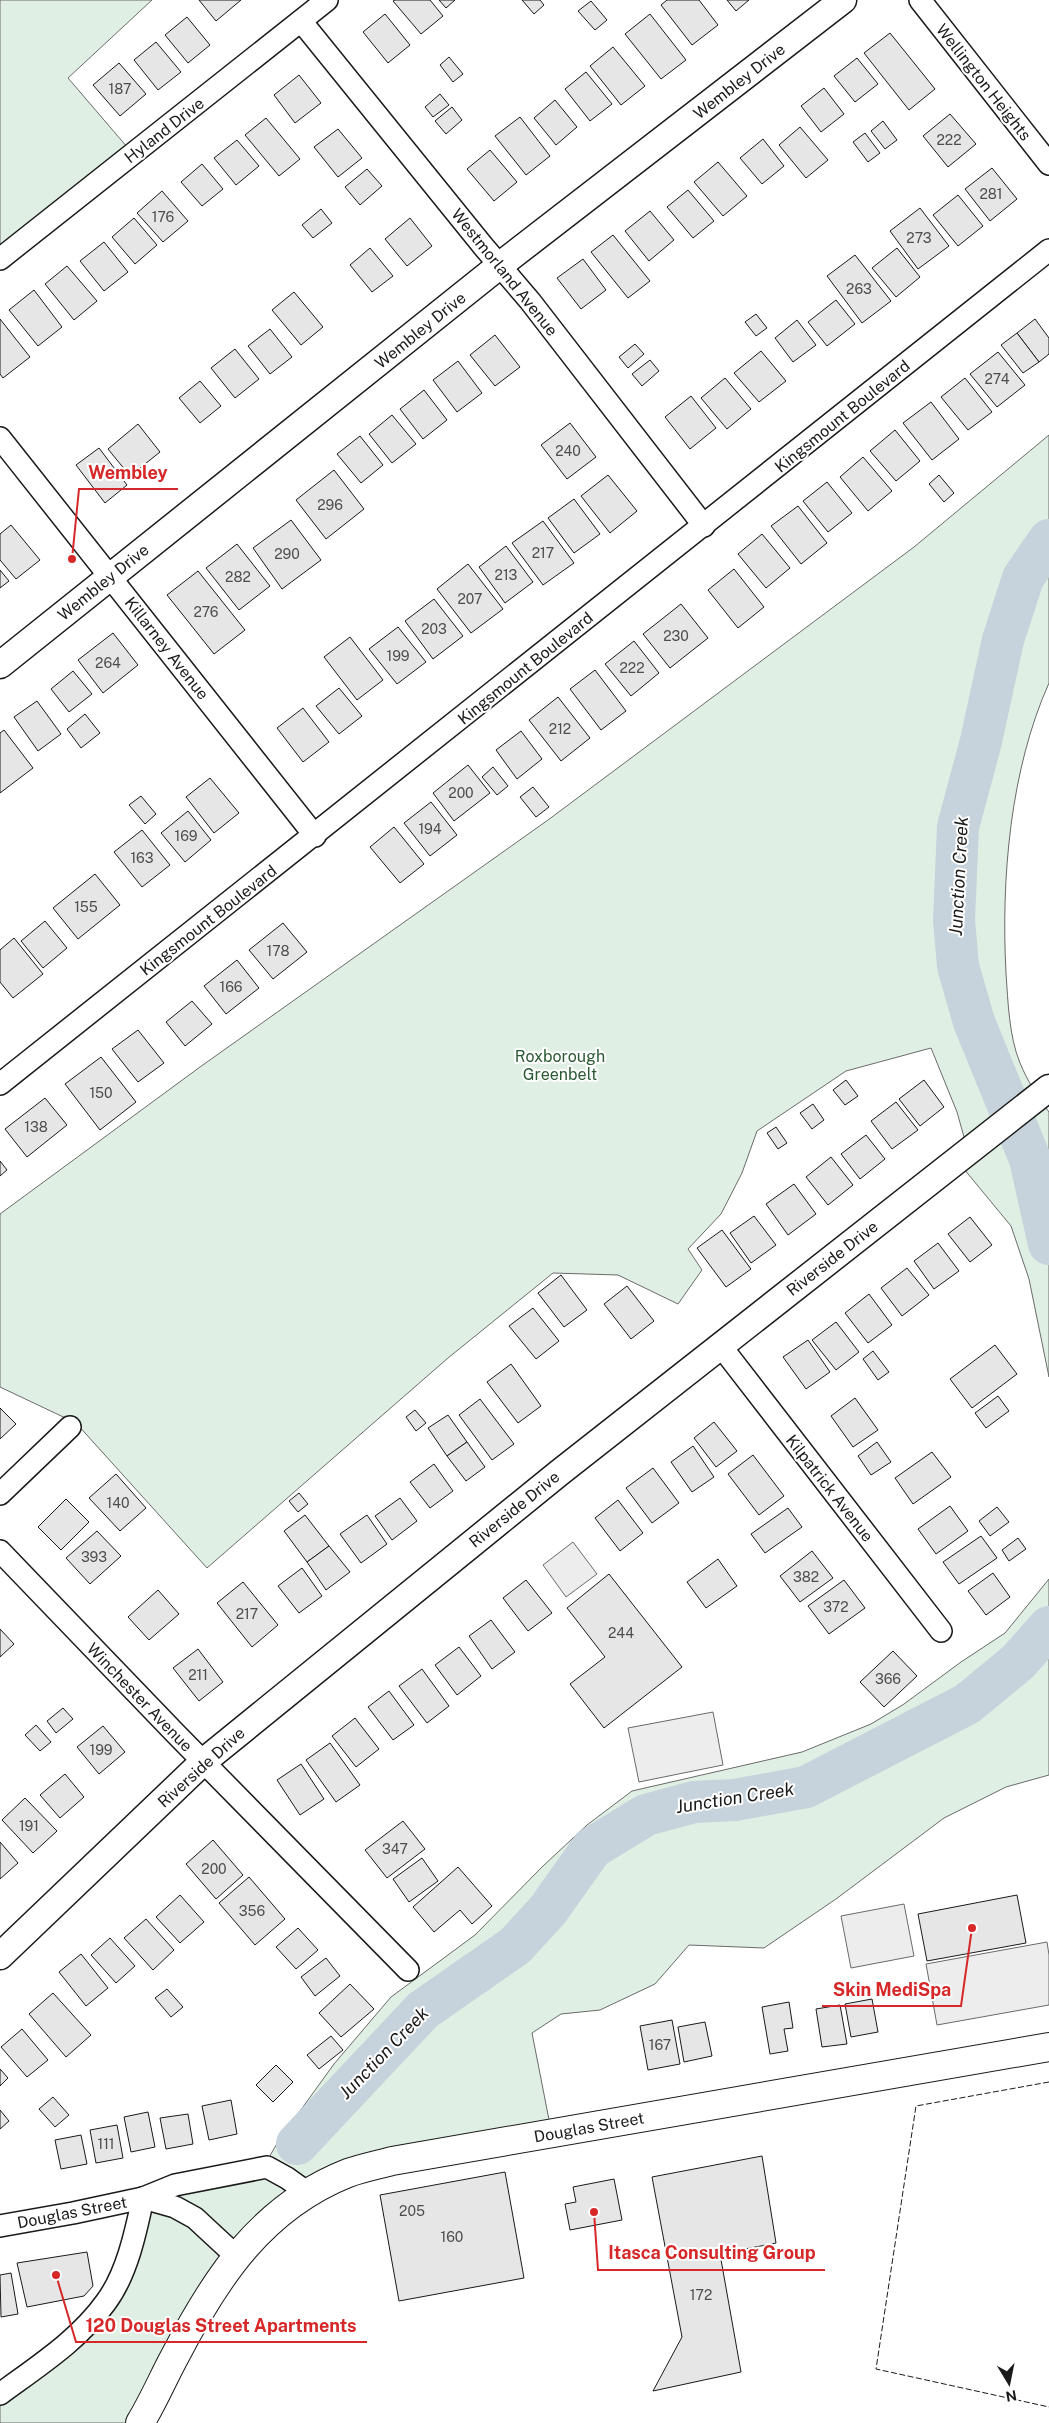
<svg xmlns="http://www.w3.org/2000/svg" width="1049" height="2423" viewBox="0 0 1049 2423" font-family="'Public Sans',sans-serif">
<rect width="100%" height="100%" fill="#fff"/>
<!-- green -->
<g fill="#e0efe3" stroke="#6a6a6a">
<polygon points="0,0 152,0 68,78 134,155 0,262"/>
<path d="M1049 435V683C1010 770 1001 879 1006 973 1008 1002 1009 1036 1020 1063 1027 1080 1038 1098 1049 1112V1377L1029 1279 1011 1226 959 1163 969 1155 957 1112 931 1048 846 1071 757 1131 742 1173 721 1214 688 1249 702 1270 678 1304 618 1275 553 1273 448 1358 207 1568 76 1423 0 1387V1214L200 1067 548 820 914 547Z"/>
<polygon points="1049,1579 1049,1775 1006,1787 944,1818 836,1899 764,1948 689,1945 655,1984 600,2010 561,2014 532,2033 552,2135 393,2162 262,2231 143,2423 0,2423 0,2392 107,2299 141,2200 264,2166 279,2140 334,2064 391,1997 475,1935 543,1866 587,1825 632,1791 802,1752 871,1724 904,1704 961,1662 1005,1633"/>
</g>
<!-- parking -->
<g fill="#ededed" stroke="#6a6a6a">
<polygon points="573,1542 597,1574 566,1597 543,1565"/>
<polygon points="713,1712 723,1765 639,1782 628,1728"/>
<polygon points="904,1904 914,1956 851,1968 841,1916"/>
<polygon points="1047,1942 1049,1955 1049,2005 937,2025 926,1964"/>
</g>
<g fill="none" stroke-linecap="round" stroke-linejoin="round">
<!-- river -->
<g stroke="#c6d2dc" stroke-width="42">
<polyline points="1049,540 1023,578 1003,640 981,741 958,827 954,920 958,966 974,1022 1030,1159 1049,1244"/>
<polyline points="297,2144 423,2010 515,1946 548,1910 592,1848 646,1815 694,1802 735,1800 806,1787 967,1704 1018,1662 1049,1627"/>
</g>
</g>
<!-- building -->
<g fill="#e6e6e6" stroke="#1a1a1a">
<polygon points="199,0 241,0 216,21"/>
<polygon points="395,0 430,0 443,16 421,34 393,1"/>
<polygon points="439,0 455,0 446,8"/>
<polygon points="522,0 540,0 544,5 534,14"/>
<polygon points="667,0 699,0 718,25 692,45 661,5"/>
<polygon points="727,0 749,0 736,11"/>
<polygon points="591,1 607,20 595,30 578,11"/>
<polygon points="385,14 410,45 388,63 363,32"/>
<polygon points="650,14 686,60 661,79 625,34"/>
<polygon points="187,17 210,45 188,63 165,35"/>
<polygon points="890,33 935,89 909,110 864,53"/>
<polygon points="156,42 181,72 158,90 134,60"/>
<polygon points="613,47 645,86 621,105 590,66"/>
<polygon points="449,57 463,74 453,82 440,65"/>
<polygon points="857,58 878,84 855,102 834,76"/>
<polygon points="119,63 146,94 120,116 93,85"/>
<polygon points="586,72 612,104 590,121 565,89"/>
<polygon points="299,75 321,103 295,123 274,95"/>
<polygon points="824,88 844,114 821,132 801,106"/>
<polygon points="440,94 449,105 433,117 425,107"/>
<polygon points="555,100 577,127 556,145 534,118"/>
<polygon points="452,107 462,120 446,134 435,121"/>
<polygon points="950,114 976,144 948,167 923,136"/>
<polygon points="520,117 550,156 526,175 495,136"/>
<polygon points="266,118 300,159 279,176 245,135"/>
<polygon points="883,121 897,140 885,149 871,131"/>
<polygon points="800,127 828,160 806,178 779,145"/>
<polygon points="338,129 362,158 338,177 314,147"/>
<polygon points="865,133 880,153 868,162 853,142"/>
<polygon points="763,139 784,166 762,184 740,158"/>
<polygon points="237,140 259,166 236,185 214,158"/>
<polygon points="490,150 517,182 494,201 467,169"/>
<polygon points="718,162 747,196 723,216 694,182"/>
<polygon points="202,164 223,189 202,206 181,182"/>
<polygon points="992,168 1017,199 990,221 965,189"/>
<polygon points="367,169 382,186 360,205 345,187"/>
<polygon points="688,190 714,221 693,238 667,207"/>
<polygon points="162,191 188,221 163,242 137,213"/>
<polygon points="958,195 983,226 958,246 933,215"/>
<polygon points="920,208 949,246 918,269 890,231"/>
<polygon points="321,209 332,223 313,238 302,225"/>
<polygon points="650,211 674,240 649,261 625,231"/>
<polygon points="134,218 157,245 135,264 112,237"/>
<polygon points="410,218 432,246 407,266 385,239"/>
<polygon points="613,235 650,281 628,298 591,252"/>
<polygon points="104,242 128,272 104,291 80,261"/>
<polygon points="370,248 393,276 372,292 350,265"/>
<polygon points="897,248 920,277 896,297 872,268"/>
<polygon points="855,255 891,301 862,323 827,276"/>
<polygon points="583,259 606,290 581,309 557,278"/>
<polygon points="67,266 97,301 74,320 45,284"/>
<polygon points="34,290 62,327 38,346 9,310"/>
<polygon points="294,292 323,327 301,345 272,310"/>
<polygon points="836,300 855,324 827,346 808,322"/>
<polygon points="756,314 767,328 756,336 745,322"/>
<polygon points="0,319 30,357 3,378 0,374"/>
<polygon points="1035,319 1049,338 1049,354 1039,362 1017,333"/>
<polygon points="797,320 816,345 793,362 775,338"/>
<polygon points="270,329 292,357 270,374 248,346"/>
<polygon points="1017,333 1039,362 1023,373 1001,345"/>
<polygon points="495,335 520,367 495,386 470,355"/>
<polygon points="635,344 644,354 628,368 619,357"/>
<polygon points="235,349 259,379 235,398 211,368"/>
<polygon points="761,351 786,381 759,402 734,373"/>
<polygon points="998,352 1025,385 997,407 970,374"/>
<polygon points="650,360 659,371 642,386 632,374"/>
<polygon points="458,361 482,393 457,412 433,380"/>
<polygon points="725,378 751,409 727,429 701,398"/>
<polygon points="965,378 992,412 968,430 941,397"/>
<polygon points="200,381 221,406 200,423 179,398"/>
<polygon points="424,390 447,420 423,439 400,409"/>
<polygon points="691,396 716,428 690,449 665,417"/>
<polygon points="931,402 959,439 932,460 903,423"/>
<polygon points="392,415 416,444 392,463 369,434"/>
<polygon points="570,423 596,457 567,479 541,445"/>
<polygon points="138,424 160,452 130,476 108,449"/>
<polygon points="895,430 920,461 896,481 870,451"/>
<polygon points="360,436 383,465 361,483 337,454"/>
<polygon points="99,448 127,485 105,503 76,465"/>
<polygon points="863,457 892,491 868,511 840,477"/>
<polygon points="334,470 364,509 326,539 296,500"/>
<polygon points="608,475 637,511 610,533 581,496"/>
<polygon points="939,475 954,493 944,502 929,484"/>
<polygon points="827,482 852,513 828,532 803,501"/>
<polygon points="574,499 600,534 574,553 548,518"/>
<polygon points="798,506 827,543 801,564 771,526"/>
<polygon points="291,520 321,560 282,589 253,548"/>
<polygon points="543,521 574,563 543,585 512,543"/>
<polygon points="11,525 40,560 16,579 0,560 0,534"/>
<polygon points="762,534 790,568 766,588 738,554"/>
<polygon points="237,544 270,586 239,610 206,568"/>
<polygon points="506,546 533,582 505,603 479,567"/>
<polygon points="468,564 503,609 471,633 437,589"/>
<polygon points="734,569 764,607 738,628 708,590"/>
<polygon points="0,570 9,581 0,588"/>
<polygon points="198,571 245,630 214,654 167,595"/>
<polygon points="434,599 463,636 433,659 405,621"/>
<polygon points="681,604 708,638 670,668 643,634"/>
<polygon points="398,627 426,662 397,684 369,649"/>
<polygon points="113,633 138,665 103,693 78,660"/>
<polygon points="350,637 383,680 357,700 324,657"/>
<polygon points="634,641 659,673 631,696 605,664"/>
<polygon points="595,670 626,711 601,730 570,689"/>
<polygon points="73,671 92,694 69,712 51,689"/>
<polygon points="339,688 362,716 339,734 316,706"/>
<polygon points="558,697 590,738 561,761 529,720"/>
<polygon points="37,701 61,734 38,751 14,717"/>
<polygon points="303,708 329,742 303,762 277,728"/>
<polygon points="85,714 100,733 81,748 67,729"/>
<polygon points="4,730 33,768 0,793 0,733"/>
<polygon points="521,731 542,759 517,779 496,750"/>
<polygon points="468,765 490,793 454,821 433,793"/>
<polygon points="493,767 508,786 497,795 482,777"/>
<polygon points="210,778 239,813 214,833 186,797"/>
<polygon points="533,787 549,807 536,817 520,797"/>
<polygon points="141,796 156,814 145,824 129,805"/>
<polygon points="431,802 457,835 430,856 404,823"/>
<polygon points="188,811 211,840 185,862 161,833"/>
<polygon points="394,827 424,864 400,883 370,847"/>
<polygon points="142,830 170,865 142,887 114,852"/>
<polygon points="95,874 120,905 78,939 53,908"/>
<polygon points="45,921 67,948 43,968 21,941"/>
<polygon points="283,923 307,952 273,979 249,950"/>
<polygon points="14,938 43,974 13,998 0,982 0,950"/>
<polygon points="237,960 259,988 226,1014 204,986"/>
<polygon points="192,1001 212,1024 185,1046 166,1022"/>
<polygon points="138,1030 164,1063 138,1082 112,1049"/>
<polygon points="101,1057 136,1102 100,1130 65,1084"/>
<polygon points="846,1080 858,1096 845,1105 833,1090"/>
<polygon points="924,1080 944,1107 920,1126 899,1099"/>
<polygon points="45,1098 67,1125 27,1157 5,1129"/>
<polygon points="896,1102 918,1130 892,1149 871,1121"/>
<polygon points="813,1104 824,1120 812,1129 800,1113"/>
<polygon points="776,1127 787,1143 778,1149 767,1133"/>
<polygon points="866,1135 885,1159 860,1179 841,1154"/>
<polygon points="831,1157 853,1185 828,1205 806,1177"/>
<polygon points="0,1161 7,1170 0,1176"/>
<polygon points="794,1184 816,1214 788,1235 766,1204"/>
<polygon points="754,1216 776,1245 751,1263 730,1233"/>
<polygon points="970,1217 992,1245 970,1262 948,1234"/>
<polygon points="722,1230 751,1269 726,1287 697,1248"/>
<polygon points="938,1243 959,1271 934,1289 914,1261"/>
<polygon points="907,1268 929,1295 902,1316 881,1288"/>
<polygon points="561,1275 587,1310 564,1327 538,1293"/>
<polygon points="627,1286 654,1321 631,1339 604,1304"/>
<polygon points="869,1294 892,1325 868,1343 845,1313"/>
<polygon points="533,1308 559,1341 536,1359 509,1326"/>
<polygon points="836,1322 859,1352 836,1370 812,1340"/>
<polygon points="808,1340 830,1372 806,1389 783,1357"/>
<polygon points="995,1345 1017,1374 972,1408 950,1379"/>
<polygon points="873,1351 889,1372 878,1380 863,1359"/>
<polygon points="511,1364 541,1406 518,1423 487,1382"/>
<polygon points="998,1396 1009,1411 986,1428 975,1413"/>
<polygon points="855,1398 878,1430 853,1447 831,1416"/>
<polygon points="480,1399 514,1444 492,1460 459,1415"/>
<polygon points="0,1408 16,1424 0,1439"/>
<polygon points="415,1410 426,1423 416,1431 406,1417"/>
<polygon points="448,1415 467,1442 447,1456 428,1428"/>
<polygon points="714,1422 737,1451 716,1467 694,1438"/>
<polygon points="467,1442 485,1467 466,1481 447,1456"/>
<polygon points="877,1442 891,1462 871,1475 858,1456"/>
<polygon points="693,1446 714,1477 692,1492 671,1462"/>
<polygon points="932,1452 951,1477 913,1504 895,1478"/>
<polygon points="753,1455 784,1496 759,1515 728,1474"/>
<polygon points="434,1464 453,1491 430,1508 410,1482"/>
<polygon points="653,1468 679,1503 652,1523 626,1488"/>
<polygon points="116,1474 146,1508 120,1531 89,1498"/>
<polygon points="299,1493 308,1504 298,1512 289,1501"/>
<polygon points="400,1498 417,1521 392,1540 375,1516"/>
<polygon points="66,1499 89,1522 61,1550 38,1527"/>
<polygon points="618,1500 643,1533 620,1551 595,1518"/>
<polygon points="950,1506 968,1531 936,1554 918,1529"/>
<polygon points="997,1507 1009,1522 990,1536 979,1521"/>
<polygon points="788,1508 802,1527 765,1553 751,1534"/>
<polygon points="305,1515 329,1546 307,1562 284,1531"/>
<polygon points="367,1515 387,1544 361,1563 340,1534"/>
<polygon points="97,1531 121,1556 90,1584 66,1558"/>
<polygon points="981,1536 997,1558 959,1584 943,1562"/>
<polygon points="1018,1538 1026,1549 1009,1561 1002,1550"/>
<polygon points="329,1546 350,1572 326,1590 307,1562"/>
<polygon points="812,1551 833,1578 800,1602 780,1576"/>
<polygon points="718,1559 737,1586 706,1608 687,1582"/>
<polygon points="302,1568 322,1596 299,1613 278,1586"/>
<polygon points="993,1573 1010,1597 986,1615 968,1591"/>
<polygon points="609,1574 682,1667 604,1728 570,1684 605,1657 567,1608"/>
<polygon points="526,1580 552,1613 528,1631 503,1598"/>
<polygon points="844,1580 865,1608 829,1634 808,1606"/>
<polygon points="243,1582 278,1625 252,1647 217,1603"/>
<polygon points="158,1590 179,1614 149,1640 128,1617"/>
<polygon points="491,1620 515,1652 492,1669 469,1636"/>
<polygon points="0,1629 14,1644 0,1657"/>
<polygon points="459,1647 481,1676 457,1695 435,1665"/>
<polygon points="198,1649 223,1682 199,1701 173,1668"/>
<polygon points="893,1651 917,1676 884,1707 860,1682"/>
<polygon points="422,1669 449,1706 427,1723 399,1686"/>
<polygon points="389,1691 414,1725 393,1740 368,1707"/>
<polygon points="63,1708 73,1719 56,1733 47,1721"/>
<polygon points="355,1718 379,1749 356,1767 332,1736"/>
<polygon points="36,1725 51,1742 40,1751 25,1735"/>
<polygon points="103,1726 125,1752 99,1774 77,1747"/>
<polygon points="330,1743 360,1785 336,1802 306,1760"/>
<polygon points="301,1764 324,1799 300,1815 277,1780"/>
<polygon points="65,1774 84,1797 60,1818 40,1795"/>
<polygon points="25,1798 57,1831 33,1853 2,1820"/>
<polygon points="403,1821 425,1849 387,1878 365,1850"/>
<polygon points="213,1840 243,1875 216,1899 186,1864"/>
<polygon points="0,1842 18,1863 0,1879"/>
<polygon points="422,1858 438,1881 409,1902 393,1879"/>
<polygon points="458,1867 492,1906 472,1924 460,1910 434,1932 413,1907"/>
<polygon points="249,1877 285,1919 255,1945 219,1903"/>
<polygon points="180,1895 204,1922 180,1943 156,1917"/>
<polygon points="1017,1895 1026,1943 927,1961 918,1914"/>
<polygon points="146,1919 174,1950 153,1970 124,1938"/>
<polygon points="298,1928 318,1950 296,1969 276,1947"/>
<polygon points="110,1938 135,1966 116,1983 91,1955"/>
<polygon points="81,1954 108,1988 86,2006 59,1972"/>
<polygon points="326,1958 340,1976 315,1996 301,1977"/>
<polygon points="350,1984 374,2009 341,2037 319,2013"/>
<polygon points="167,1989 183,2007 171,2017 155,1998"/>
<polygon points="53,1993 91,2035 66,2057 29,2014"/>
<polygon points="872,1999 878,2032 851,2037 845,2004"/>
<polygon points="789,2002 793,2028 784,2029 788,2051 770,2054 762,2007"/>
<polygon points="840,2005 847,2044 822,2047 816,2009"/>
<polygon points="672,2020 680,2064 648,2070 640,2026"/>
<polygon points="705,2022 712,2056 684,2062 678,2027"/>
<polygon points="22,2029 48,2060 27,2077 1,2047"/>
<polygon points="331,2036 343,2050 319,2069 307,2055"/>
<polygon points="276,2065 293,2082 273,2102 256,2085"/>
<polygon points="0,2069 8,2078 0,2086"/>
<polygon points="53,2097 69,2115 55,2127 39,2109"/>
<polygon points="231,2100 237,2134 209,2140 202,2106"/>
<polygon points="0,2110 9,2121 0,2129"/>
<polygon points="148,2112 155,2147 131,2152 124,2117"/>
<polygon points="188,2114 193,2144 166,2149 160,2118"/>
<polygon points="117,2125 123,2158 96,2163 90,2130"/>
<polygon points="81,2135 87,2164 61,2169 55,2140"/>
<polygon points="762,2156 776,2243 720,2254 741,2372 653,2391 682,2337 652,2177"/>
<polygon points="505,2172 524,2278 399,2301 380,2195"/>
<polygon points="614,2179 622,2220 570,2230 565,2204 576,2202 573,2187"/>
<polygon points="87,2252 93,2286 84,2296 27,2307 17,2263"/>
<polygon points="11,2273 18,2314 1,2317 0,2275"/>
</g>
<g fill="none" stroke-linecap="round" stroke-linejoin="round">
<defs>
<g id="minor">
<polyline points="920,0 1049,164"/>
<polyline points="301,21 483,246 530,301 704,526"/>
<polyline points="0,259 327,0"/>
<polyline points="0,438 315,836"/>
<polyline points="0,1084 1049,250"/>
<polyline points="720,1345 941,1631"/>
<polyline points="0,1494 70,1427"/>
<polyline points="0,1551 175,1733 408,1970"/>
<polyline points="143,2198 175,2207 195,2218 236,2256"/>
<polyline points="0,2226 73,2213 143,2198 175,2185 267,2167 287,2178 308,2193"/>
<path d="M0 2394C38 2366 79 2340 106 2302 127 2274 136 2231 143 2198"/>
</g>
<g id="tertiary">
<polyline points="0,665 499,266 843,0"/>
<polyline points="0,1956 203,1762 559,1473 1049,1088"/>
</g>
<path id="secondary" d="M140 2423C153 2402 163 2378 175 2356 216 2277 262 2207 348 2173 362 2168 377 2165 392 2161L1049 2047"/>
</defs>
<!-- minor casing -->
<use href="#minor" stroke="#1a1a1a" stroke-width="24"/>
<!-- tertiary casing -->
<use href="#tertiary" stroke="#1a1a1a" stroke-width="29"/>
<!-- secondary casing -->
<use href="#secondary" stroke="#1a1a1a" stroke-width="30"/>
<!-- minor -->
<use href="#minor" stroke="#fff" stroke-width="21"/>
<!-- tertiary -->
<use href="#tertiary" stroke="#fff" stroke-width="26"/>
<!-- secondary -->
<use href="#secondary" stroke="#fff" stroke-width="28"/>
<!-- fence -->
<polyline stroke="#1a1a1a" stroke-width="1" stroke-dasharray="6 2.5" stroke-linecap="butt" points="1049,2082 916,2106 876,2369 1049,2407"/>
</g>
<g text-anchor="middle" stroke-width="4" stroke-linejoin="round" paint-order="stroke">
<!-- number labels -->
<g font-size="14" fill="#4d4d4d">
<text x="120" y="94">187</text>
<text x="949" y="145">222</text>
<text x="991" y="199">281</text>
<text x="163" y="222">176</text>
<text x="919" y="243">273</text>
<text x="859" y="294">263</text>
<text x="997" y="384">274</text>
<text x="568" y="456">240</text>
<text x="330" y="510">296</text>
<text x="543" y="558">217</text>
<text x="287" y="559">290</text>
<text x="506" y="580">213</text>
<text x="238" y="582">282</text>
<text x="470" y="604">207</text>
<text x="206" y="617">276</text>
<text x="434" y="634">203</text>
<text x="676" y="641">230</text>
<text x="398" y="661">199</text>
<text x="108" y="668">264</text>
<text x="632" y="673">222</text>
<text x="560" y="734">212</text>
<text x="461" y="798">200</text>
<text x="430" y="834">194</text>
<text x="186" y="841">169</text>
<text x="142" y="863">163</text>
<text x="86" y="912">155</text>
<text x="278" y="956">178</text>
<text x="231" y="992">166</text>
<text x="101" y="1098">150</text>
<text x="36" y="1132">138</text>
<text x="118" y="1508">140</text>
<text x="94" y="1562">393</text>
<text x="806" y="1582">382</text>
<text x="836" y="1612">372</text>
<text x="247" y="1619">217</text>
<text x="621" y="1638">244</text>
<text x="198" y="1680">211</text>
<text x="888" y="1684">366</text>
<text x="101" y="1755">199</text>
<text x="29" y="1831">191</text>
<text x="395" y="1854">347</text>
<text x="214" y="1874">200</text>
<text x="252" y="1916">356</text>
<text x="660" y="2050">167</text>
<text x="106" y="2149">111</text>
<text x="412" y="2216">205</text>
<text x="452" y="2242">160</text>
<text x="701" y="2300">172</text>
</g>
<!-- street labels -->
<g font-size="16" fill="#1a1a1a" stroke="#fff">
<text transform="translate(739 81) rotate(-38)" y="6">Wembley Drive</text>
<text transform="translate(984 82) rotate(52)" y="6">Wellington Heights</text>
<text transform="translate(164 130) rotate(-38)" y="6">Hyland Drive</text>
<text transform="translate(505 272) rotate(51)" y="6">Westmorland Avenue</text>
<text transform="translate(420 330) rotate(-39)" y="6">Wembley Drive</text>
<text transform="translate(842 416) rotate(-39)" y="6">Kingsmount Boulevard</text>
<text transform="translate(103 582) rotate(-39)" y="6">Wembley Drive</text>
<text transform="translate(167 648) rotate(52)" y="6">Killarney Avenue</text>
<text transform="translate(525 668) rotate(-39)" y="6">Kingsmount Boulevard</text>
<text transform="translate(208 920) rotate(-38)" y="6">Kingsmount Boulevard</text>
<text transform="translate(832 1258) rotate(-38)" y="6">Riverside Drive</text>
<text transform="translate(830 1488) rotate(52)" y="6">Kilpatrick Avenue</text>
<text transform="translate(514 1509) rotate(-39)" y="6">Riverside Drive</text>
<text transform="translate(140 1697) rotate(46)" y="6">Winchester Avenue</text>
<text transform="translate(201 1767) rotate(-42)" y="6">Riverside Drive</text>
<text transform="translate(589 2127) rotate(-10)" y="6">Douglas Street</text>
<text transform="translate(72 2212) rotate(-11)" y="6">Douglas Street</text>
</g>
<!-- park labels -->
<g font-size="16" fill="#2b5a34" stroke="#fff">
<text x="560" y="1062">Roxborough<tspan x="560" dy="18">Greenbelt</tspan></text>
</g>
<!-- water labels -->
<g font-size="18" font-style="italic" fill="#1a1a1a" stroke="#fff">
<text transform="translate(959 876) rotate(-87)" y="6">Junction Creek</text>
<text transform="translate(735 1798) rotate(-9)" y="6">Junction Creek</text>
<text transform="translate(384 2053) rotate(-46)" y="6">Junction Creek</text>
</g>
</g>
<!-- callouts -->
<path fill="none" stroke="#d62828" stroke-width="2" d="M72 559L79 489H178M972 1928L961 2006H822M594 2212L598 2270H825M56 2275L76 2342H367"/>
<g fill="#d62828" stroke="#fff" stroke-width="2">
<circle cx="72" cy="559" r="5"/>
<circle cx="972" cy="1928" r="5"/>
<circle cx="594" cy="2212" r="5"/>
<circle cx="56" cy="2275" r="5"/>
</g>
<g font-size="18" text-anchor="middle" font-weight="bold" fill="#d62828" stroke="#fff" stroke-width="4" stroke-linejoin="round" paint-order="stroke">
<text x="128" y="479">Wembley</text>
<text x="892" y="1996">Skin MediSpa</text>
<text x="712" y="2259">Itasca Consulting Group</text>
<text x="221" y="2332">120 Douglas Street Apartments</text>
</g>
<!-- north arrow -->
<g transform="translate(1009 2383) rotate(170)" stroke="#ffffff" stroke-width="4" paint-order="stroke">
<path d="M0-4L9 19L0 12L-9 19Z" fill="#1a1a1a"/>
<text y="-8" font-size="14" font-weight="bold" text-anchor="middle" fill="#1a1a1a">N</text>
</g>
</svg>
